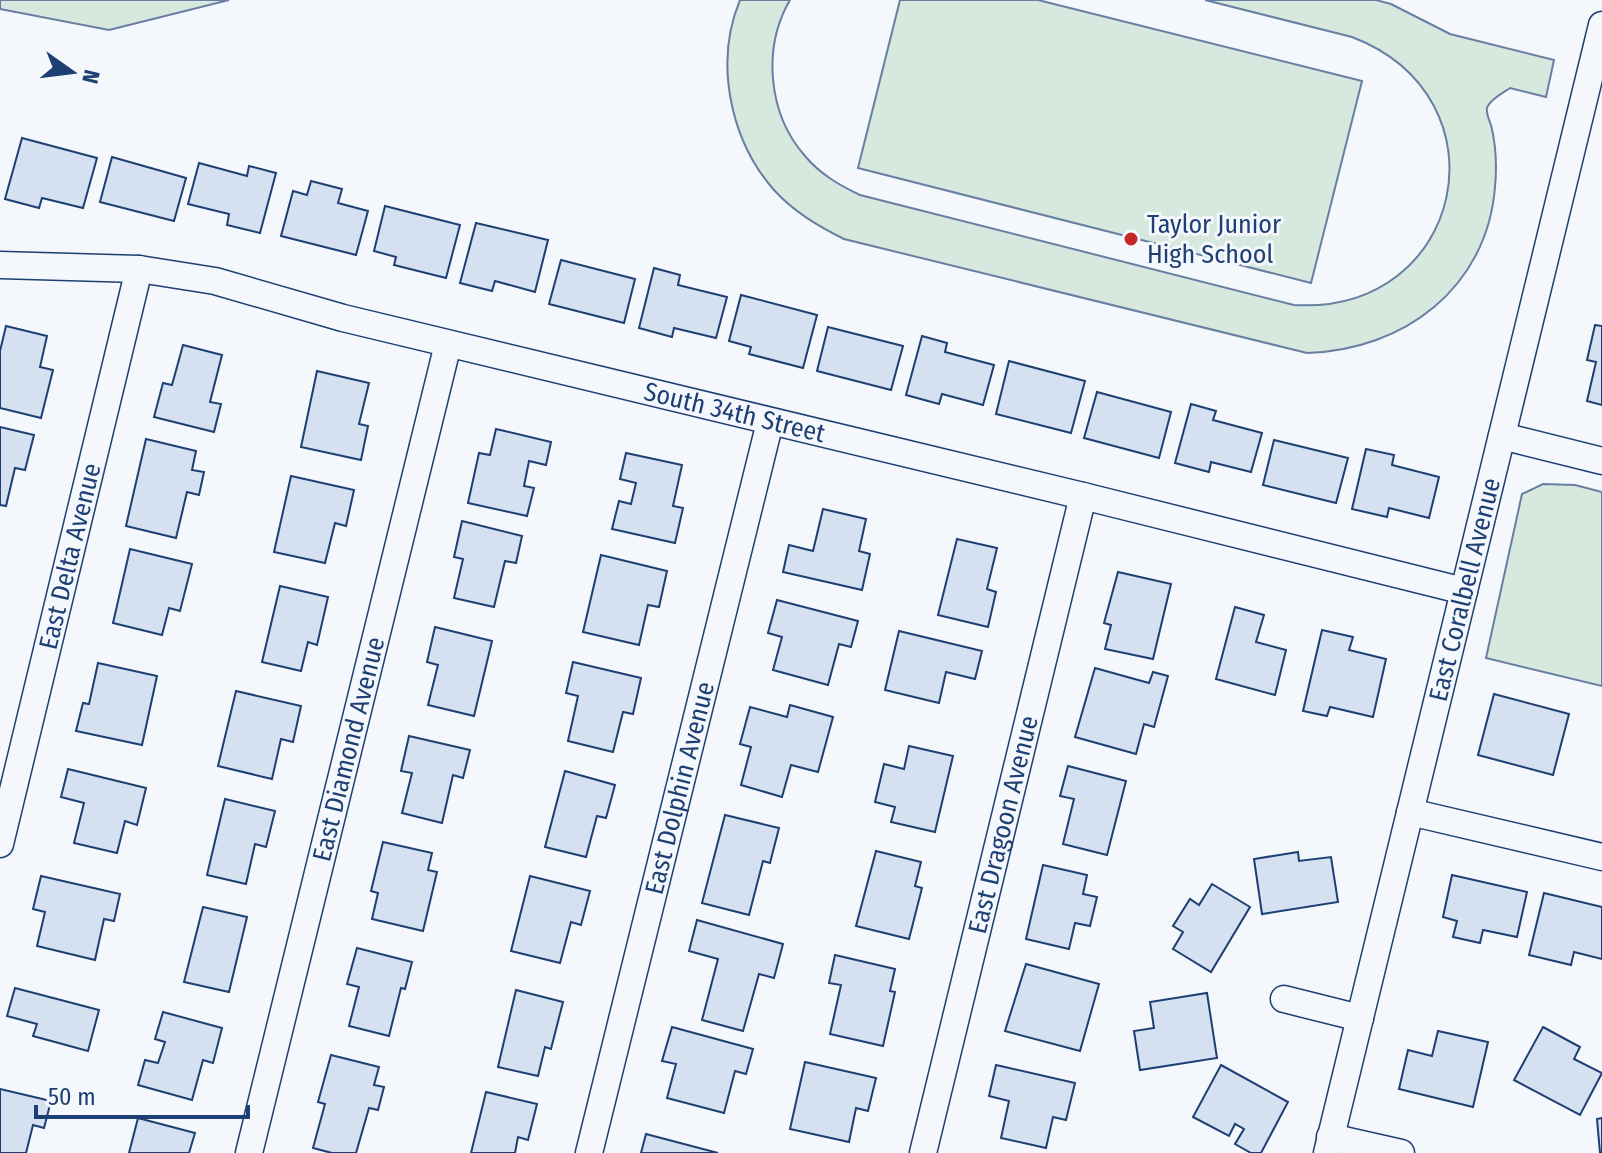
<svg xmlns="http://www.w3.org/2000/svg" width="1602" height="1153" viewBox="0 0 1602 1153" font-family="'Fira Sans Condensed',sans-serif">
<rect width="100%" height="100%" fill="#f4f7fb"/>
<!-- green -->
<g fill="#d7e8df" stroke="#687fa3" stroke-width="2">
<polygon points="0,0 229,0 109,30 0,9"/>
<path d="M740 0H790C762 48 768 114 805 156 820 174 839 185 860 195L1294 305C1464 315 1511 98 1352 37L1205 0H1376L1391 4 1450 34 1554 60 1546 97 1510 88C1504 92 1489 100 1487 108 1486 113 1489 120 1491 125 1496 145 1497 166 1495 187 1487 288 1404 350 1307 353L844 239C818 226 794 212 774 190 730 140 714 62 740 0Z"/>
<polygon points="900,0 1038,0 1362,81 1311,283 858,168"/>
<polygon points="1543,484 1575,485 1602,492 1602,686 1486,658 1522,494"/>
</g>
<!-- building -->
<g fill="#d5e0f0" stroke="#1d3f73" stroke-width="2">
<polygon points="22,138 97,158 83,208 42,198 39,208 5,199"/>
<polygon points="112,157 186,178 174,221 100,202"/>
<polygon points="199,163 247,176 249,166 276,173 260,233 227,225 229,214 188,204"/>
<polygon points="311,181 342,189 338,203 368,211 356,255 281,236 293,191 307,195"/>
<polygon points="385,206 460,225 446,278 394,265 396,257 374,251"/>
<polygon points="476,223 548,240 535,292 495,281 492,291 460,283"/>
<polygon points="561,260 635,279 624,323 549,304"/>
<polygon points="654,268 680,275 678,285 727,297 716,338 674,328 672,337 639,328"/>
<polygon points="741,295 817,315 803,368 749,354 751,347 729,341"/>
<polygon points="1595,325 1602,326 1602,405 1587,401 1596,362 1587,360"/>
<polygon points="6,326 47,336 40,367 53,370 41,418 0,408 0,351"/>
<polygon points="828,327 903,346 891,390 817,371"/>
<polygon points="922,336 947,343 945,352 994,365 983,405 942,394 939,404 906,395"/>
<polygon points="183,345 222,355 210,402 221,404 214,432 154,417 163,383 172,385"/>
<polygon points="1009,361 1085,381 1071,433 996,414"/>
<polygon points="317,371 369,383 359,424 368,426 361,460 301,447"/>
<polygon points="1097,392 1171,412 1159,458 1084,438"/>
<polygon points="1191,404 1216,411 1213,420 1262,433 1251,472 1211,462 1209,472 1175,463"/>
<polygon points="0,427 34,435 25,470 15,468 6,506 0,505"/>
<polygon points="496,429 551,442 546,465 529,461 524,486 534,488 527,516 468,503 479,453 490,455"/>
<polygon points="146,439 196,451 192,470 204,472 199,495 187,492 176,538 126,526"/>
<polygon points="1274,440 1348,458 1336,503 1263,485"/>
<polygon points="1366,449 1394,455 1392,465 1439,477 1429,518 1389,508 1387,517 1352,509"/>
<polygon points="626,453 682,465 673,506 683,508 675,543 612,529 619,501 631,504 636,483 620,479"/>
<polygon points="291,476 354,490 346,526 335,523 325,563 274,552"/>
<polygon points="823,509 866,519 859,551 870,554 862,590 783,572 789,545 813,551"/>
<polygon points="462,521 522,536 516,563 505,561 494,607 454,598 463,559 454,557"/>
<polygon points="957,539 997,548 987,589 996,592 988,627 938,615"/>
<polygon points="130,549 192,564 180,611 169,608 162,635 113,623"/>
<polygon points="601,555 667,571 659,607 648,605 639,645 583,632"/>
<polygon points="1118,572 1171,584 1153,659 1105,649 1111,625 1104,623"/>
<polygon points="280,586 328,597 317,645 308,642 301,671 262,662"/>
<polygon points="777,600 858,621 851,647 839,644 828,685 773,670 782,637 768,633"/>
<polygon points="1235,607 1264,615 1256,642 1286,650 1275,695 1216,679"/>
<polygon points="435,627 492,641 474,716 428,705 438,665 427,662"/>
<polygon points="1322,630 1353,637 1349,650 1386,659 1373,717 1330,707 1327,716 1303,711"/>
<polygon points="899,631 982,651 975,679 946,672 939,703 885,690"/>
<polygon points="573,662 641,678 633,714 623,712 613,752 568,741 578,696 566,693"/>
<polygon points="98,663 157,676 142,745 76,731 83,703 89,704"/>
<polygon points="1095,668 1149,683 1153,672 1168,676 1154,727 1144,724 1136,754 1075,737"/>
<polygon points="236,691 301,706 293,742 281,739 272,779 218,766"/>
<polygon points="1494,694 1569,714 1553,775 1478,755"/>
<polygon points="790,705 833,717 818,772 791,765 782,797 741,785 751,747 740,744 750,707 787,717"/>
<polygon points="409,736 470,750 463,778 453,775 442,823 402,813 412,773 401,771"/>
<polygon points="909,746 953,756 935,832 891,822 895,807 875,802 884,764 904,769"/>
<polygon points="1068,766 1126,781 1107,855 1063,844 1074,799 1060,796"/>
<polygon points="68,769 146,788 137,825 125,821 117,853 74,843 84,803 61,797"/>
<polygon points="565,771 615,785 606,818 597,816 586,857 545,847"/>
<polygon points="225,799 275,811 266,847 255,844 246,884 207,875"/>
<polygon points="725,815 779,828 770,863 763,861 749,915 702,903"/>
<polygon points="383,842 432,853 428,870 437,872 423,931 372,919 378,893 371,891"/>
<polygon points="876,851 921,862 915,886 922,888 909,939 856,926"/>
<polygon points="1298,852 1299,861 1331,857 1338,902 1262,914 1254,859"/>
<polygon points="1043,865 1087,875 1083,894 1097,897 1090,926 1075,923 1069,949 1026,939"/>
<polygon points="1452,875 1527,892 1517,937 1483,930 1480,943 1453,937 1457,921 1443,917"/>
<polygon points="41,876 120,894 114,921 104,919 95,960 37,946 45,912 33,909"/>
<polygon points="530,876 590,891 581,925 571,922 560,963 511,951"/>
<polygon points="1212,884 1250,907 1211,972 1173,949 1183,932 1173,926 1190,899 1199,905"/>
<polygon points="1544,893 1602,907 1602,959 1574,952 1571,965 1529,955"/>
<polygon points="203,907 247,917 229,992 184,982"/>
<polygon points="697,920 783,944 774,978 759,974 743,1031 702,1020 718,959 689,951"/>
<polygon points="357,948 412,962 405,989 401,988 389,1036 349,1026 359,987 347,984"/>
<polygon points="835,955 895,969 890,991 895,992 883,1046 830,1034 841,985 829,983"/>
<polygon points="1026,964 1099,984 1080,1051 1005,1031"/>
<polygon points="15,988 99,1010 88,1051 33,1036 37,1024 7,1016"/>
<polygon points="516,990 563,1002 551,1049 545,1047 538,1076 498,1067"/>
<polygon points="1207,993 1217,1058 1140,1070 1134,1031 1154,1028 1150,1002"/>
<polygon points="163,1012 222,1028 213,1063 203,1060 192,1100 138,1085 145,1060 158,1063 165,1042 155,1039"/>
<polygon points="672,1027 753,1049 746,1074 735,1071 724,1113 667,1098 676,1064 662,1061"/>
<polygon points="1543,1027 1580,1047 1574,1059 1602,1073 1580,1115 1514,1080"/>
<polygon points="1438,1031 1488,1042 1473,1107 1399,1089 1408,1050 1432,1056"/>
<polygon points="331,1055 379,1067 374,1085 384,1087 378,1110 369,1108 356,1153 332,1153 313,1148 325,1104 318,1102"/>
<polygon points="805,1062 876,1078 868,1111 856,1108 849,1142 790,1129"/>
<polygon points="996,1065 1075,1083 1066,1120 1053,1117 1046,1148 1001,1138 1009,1101 989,1096"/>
<polygon points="1221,1065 1288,1102 1261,1153 1251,1153 1235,1144 1244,1129 1235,1124 1229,1136 1193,1117"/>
<polygon points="0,1089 51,1101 44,1128 33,1125 26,1153 0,1153"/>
<polygon points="486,1092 537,1104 528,1140 518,1137 515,1153 471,1153"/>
<polygon points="138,1118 195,1133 189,1153 129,1153"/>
<polygon points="1602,1118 1602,1153 1600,1153 1597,1119"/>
<polygon points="646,1134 718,1153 641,1153"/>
</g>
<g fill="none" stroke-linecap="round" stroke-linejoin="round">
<defs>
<g id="street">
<path id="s1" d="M0 265 139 269 215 281 343 318 1083 496 1464 591"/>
<polyline points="1502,436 1602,461"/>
<polyline points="1410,812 1602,857"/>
<path id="s2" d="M0 844 139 269"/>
<polyline points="1284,999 1360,1018"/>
<polyline points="1330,1137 1401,1153"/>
<path id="s3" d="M249 1153 448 344"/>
<path id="s4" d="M589 1153 770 422"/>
<path id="s5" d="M923 1153 1083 496"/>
<path id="s6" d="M1327 1153 1602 25"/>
</g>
</defs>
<!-- street casing -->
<use href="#street" stroke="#1d3f73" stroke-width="29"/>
<!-- street -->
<use href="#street" stroke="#f4f7fb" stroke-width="26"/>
</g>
<!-- markers -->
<circle fill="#c62828" stroke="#f4f7fb" stroke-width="3" cx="1131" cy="239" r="8"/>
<g text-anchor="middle" stroke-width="6" stroke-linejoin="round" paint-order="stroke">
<!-- poi labels -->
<g font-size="26" fill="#1d3f73" stroke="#f4f7fb" text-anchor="start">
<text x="1147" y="233">Taylor Junior<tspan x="1147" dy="30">High School</tspan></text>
</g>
<!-- street labels -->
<g font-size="26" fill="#1d3f73" stroke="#f4f7fb">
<text dy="9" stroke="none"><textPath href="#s1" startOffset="752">South 34th Street</textPath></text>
<text dy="9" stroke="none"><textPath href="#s2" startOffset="296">East Delta Avenue</textPath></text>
<text dy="9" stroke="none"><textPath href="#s6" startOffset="580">East Coralbell Avenue</textPath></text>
<text dy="9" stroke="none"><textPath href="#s3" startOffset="416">East Diamond Avenue</textPath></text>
<text dy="9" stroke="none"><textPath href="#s4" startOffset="376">East Dolphin Avenue</textPath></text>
<text dy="9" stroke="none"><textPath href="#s5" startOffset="338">East Dragoon Avenue</textPath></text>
</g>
</g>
<!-- north arrow -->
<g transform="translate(72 72) rotate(104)" stroke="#f4f7fb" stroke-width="6" paint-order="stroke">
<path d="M0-6L14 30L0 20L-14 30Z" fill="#1d3f73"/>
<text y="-12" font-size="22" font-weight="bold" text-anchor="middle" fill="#1d3f73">N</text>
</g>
<!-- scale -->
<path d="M36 1105v12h212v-12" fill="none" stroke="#1d3f73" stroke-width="4"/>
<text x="48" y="1105" font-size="24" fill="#1d3f73" stroke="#f4f7fb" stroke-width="6" paint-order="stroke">50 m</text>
</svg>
